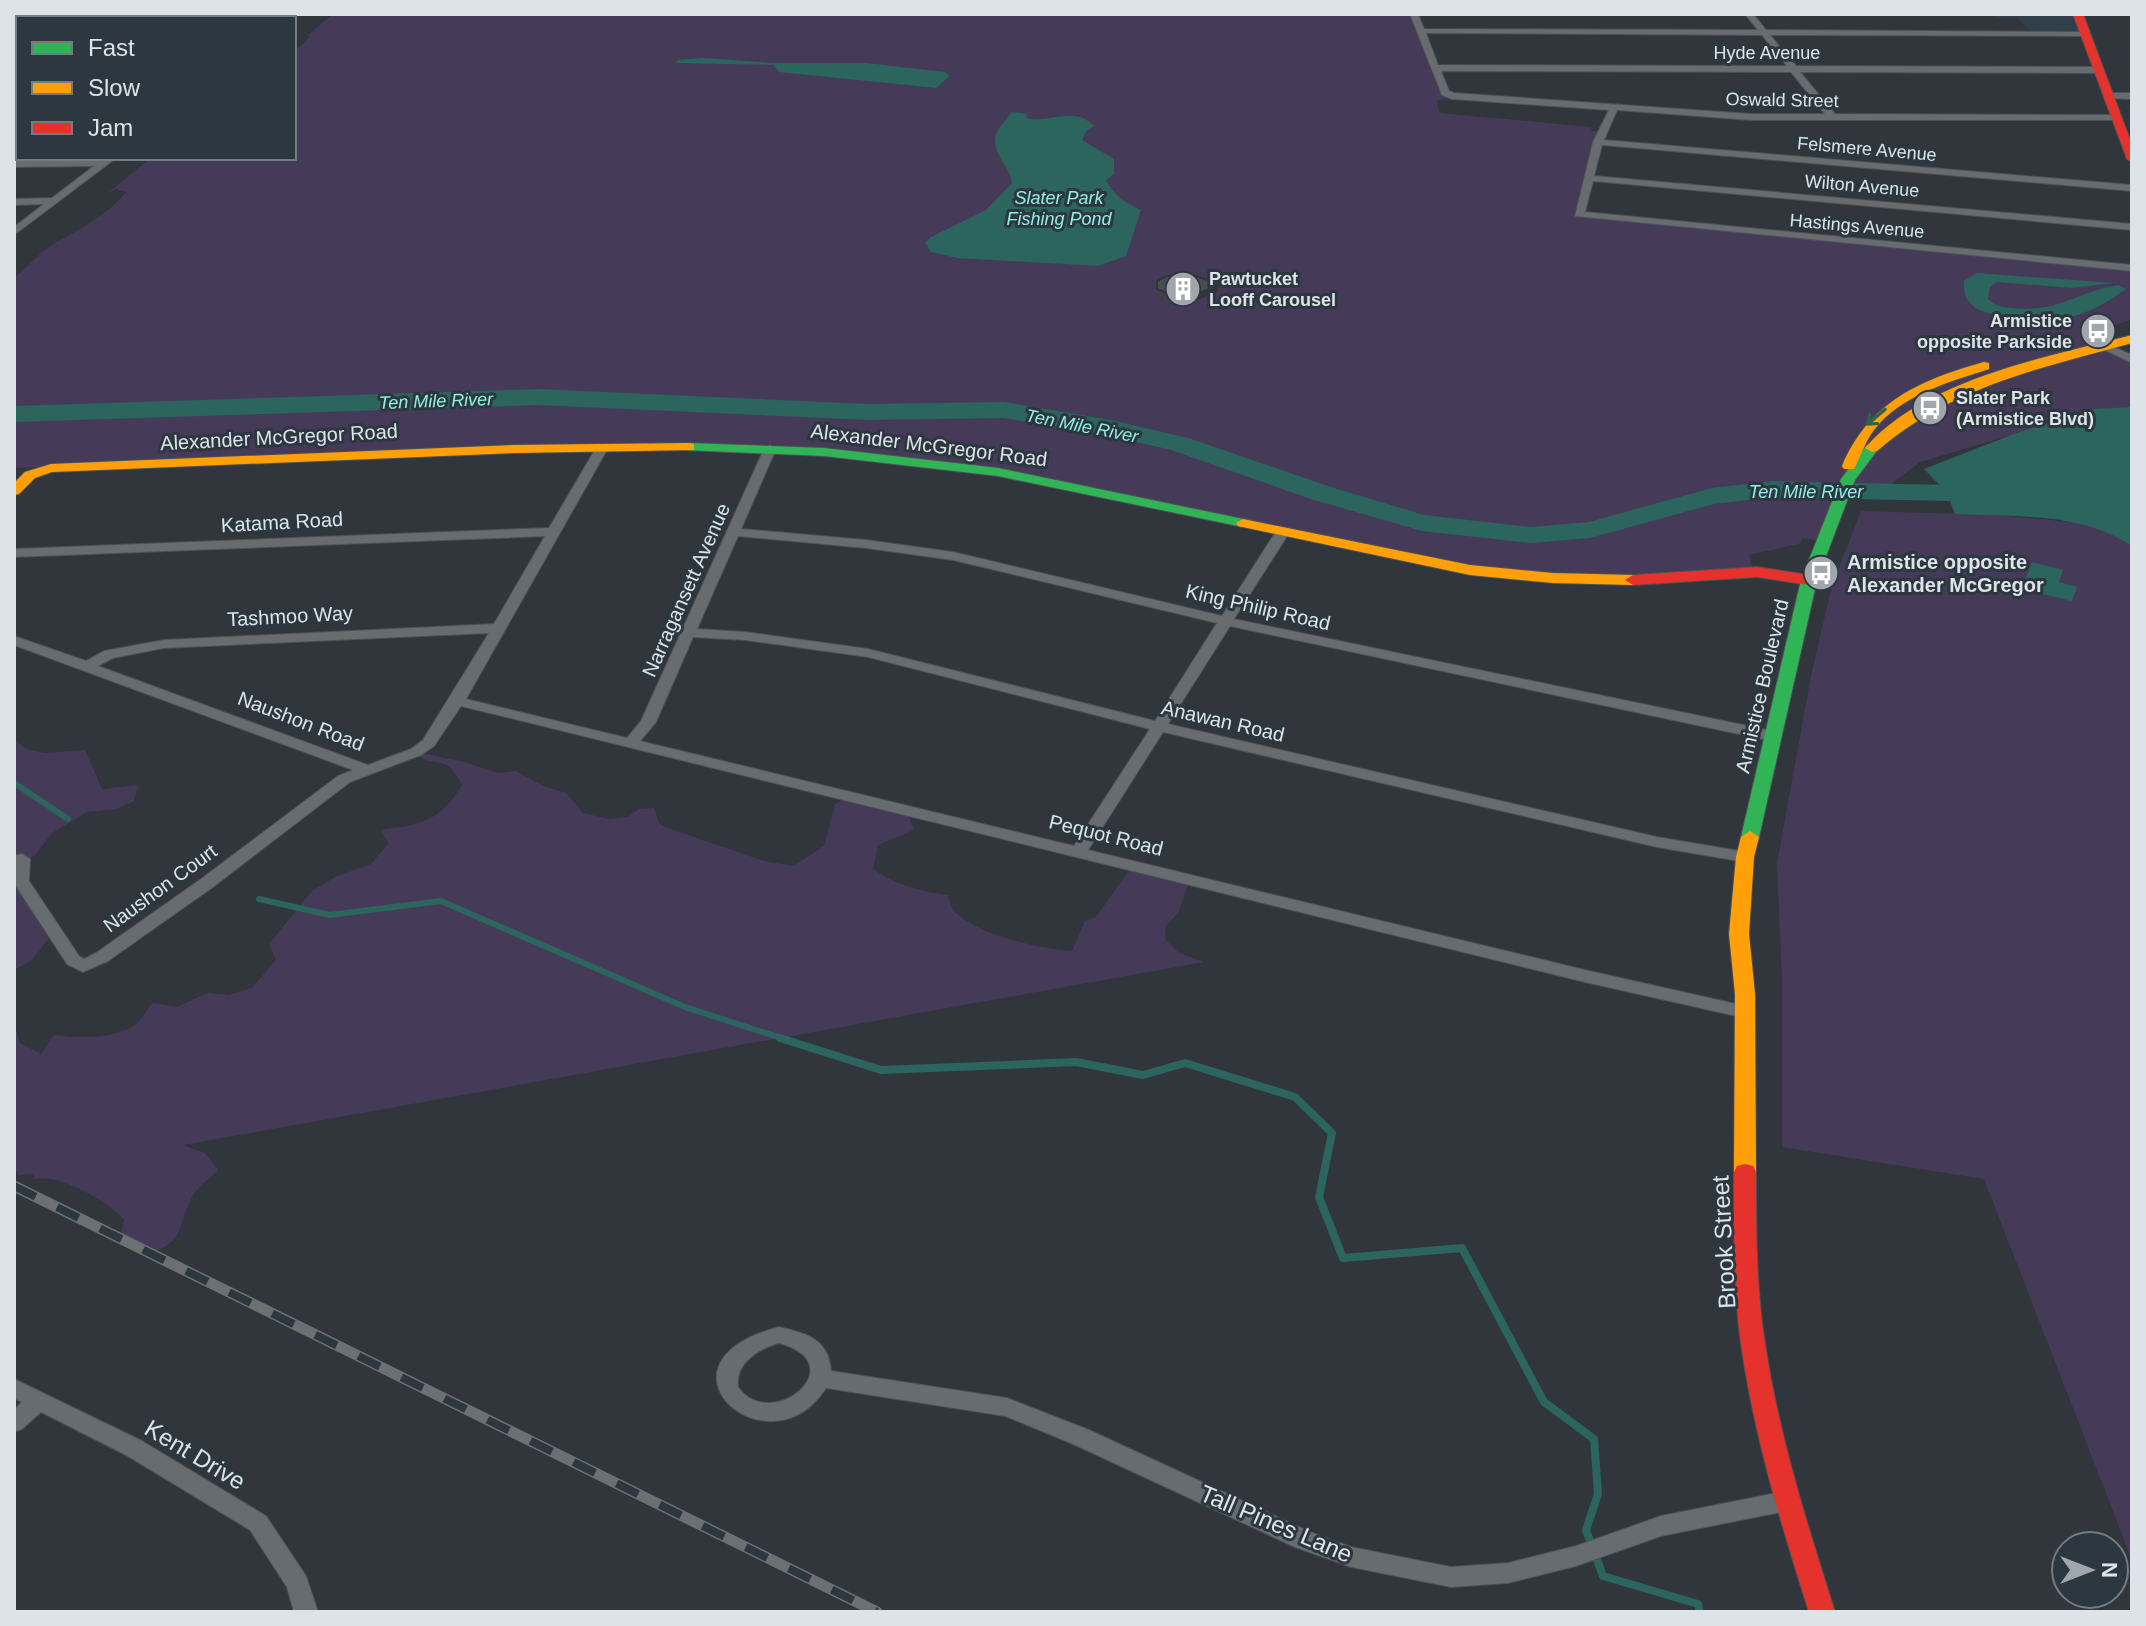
<svg xmlns="http://www.w3.org/2000/svg" width="2146" height="1626" viewBox="0 0 2146 1626" font-family="Arial,sans-serif">
<rect width="100%" height="100%" fill="#30363b"/>
<!-- built -->
<polygon fill="#303f4b" points="1997,14 2075,14 2082,33 2034,34 2016,18 1998,18 1994,15"/>
<!-- green -->
<g fill="#453b58">
<path d="M333 14H1412L1452 97 1436 101 1440 113 1592 127 1591 131 1604 132 1584 179 1576 212 1578 216 2132 269V319L2091 335 2106 348 2132 359V408L2089 410 2059 426 2015 434 1920 462 1885 489 1863 491 1826 483 1820 496 1838 501 1821 541 1802 538 1799 544 1749 555 1753 569 1690 578 1511 574 1100 490 914 461 647 447 14 468V278C27 268 38 254 52 245 76 231 107 216 126 192L116 189 108 193 151 158H294V52L310 37 308 35Z"/>
<polygon points="1861,511 1997,515 2082,523 2111,532 2132,546 2132,1560 1984,1179 1782,1147 1782,982 1777,863 1811,676 1832,585"/>
<polygon points="14,739 26,749 44,753 85,750 102,789 138,785 134,801 117,809 87,812 52,833 34,856 14,868"/>
<path d="M413 751 464 762 498 773 516 771 543 786 566 793 583 813 609 819 628 817 639 809 654 808 659 823 665 827 764 861 794 866 824 846 835 804 849 796 907 810 914 830 878 845 873 869C895 885 920 891 948 895 950 900 951 908 955 912 977 934 1041 950 1072 951L1085 921 1096 917 1131 868 1189 882 1178 913 1166 926 1165 939 1179 953 1204 962 183 1145 205 1153 218 1170C210 1178 197 1187 192 1197 177 1226 186 1242 149 1253L121 1235 124 1219C105 1200 60 1174 33 1179L35 1174 18 1175 14 1166V1023L20 1043 41 1054 54 1035C80 1038 114 1040 136 1024 142 1019 147 1010 152 1003L177 1007 207 993 228 995 252 988 276 960 269 944 312 891 335 877 371 864 389 843 380 830C420 825 441 821 462 785 444 749 436 773 413 751Z"/>
<polygon points="14,884 49,938 32,960 14,970"/>
</g>
<!-- water -->
<g fill="#2c645e">
<polygon points="703,58 773,63 867,63 945,72 950,76 936,88 779,72 774,65 675,63 678,60"/>
<path d="M1011 112 1028 114 1026 118C1049 124 1074 105 1094 126L1086 131 1082 140 1114 159V174L1106 180C1113 195 1126 203 1141 210L1126 256 1098 266 957 258 931 252 925 243 931 237 986 210 1012 183C1010 166 990 152 996 134 999 127 1007 119 1011 112Z"/>
<path d="M1977 273 2114 283 2072 288 1997 282 1990 287 1988 299C1995 306 2002 307 2011 308 2059 313 2076 292 2118 285L2126 289C2107 303 2087 314 2063 319 2043 323 1985 319 1971 304 1964 297 1964 290 1964 281Z"/>
<path d="M2132 407V546C2081 512 2015 517 1955 514L1947 493 1924 469 2011 435 2092 409Z"/>
<polygon points="2032,562 2063,570 2059,582 2077,587 2072,601 2022,589"/>
</g>
<g fill="none" stroke-linecap="round" stroke-linejoin="round">
<!-- stream-far1 -->
<g stroke="#2c645e" stroke-width="6">
<polyline points="14,783 68,819"/>
<polyline points="259,899 330,915 441,901 685,1007 787,1040"/>
</g>
<!-- stream -->
<polyline stroke="#2c645e" stroke-width="8" points="780,1038 881,1070 1076,1062 1143,1075 1185,1063 1295,1097 1332,1133 1319,1197 1343,1258 1462,1248 1544,1402 1594,1439 1598,1494 1586,1530 1603,1576 1698,1604 1700,1612"/>
<!-- river -->
<polygon fill="#2c645e" fill-rule="evenodd" points="538,389 868,404 1004,402 1111,420 1188,438 1331,487 1424,515 1531,527 1589,522 1712,488 1772,481 1992,486 2002,488 2006,494 2002,500 1992,502 1772,497 1714,504 1590,538 1531,543 1422,531 1311,499 1171,450 1111,436 1004,418 868,420 538,405 14,422 14,406"/>
<defs>
<g id="street">
<polygon points="32,14 41,14 37,18 28,18"/>
<polygon points="91,14 100,14 96,18 87,18"/>
<polygon points="273,14 282,14 279,18 270,18"/>
<path d="M1410 14H1418L1424 29 1758 30 1745 14H1753L1766 30 2088 32 2085 36 1770 35 1796 66 2098 67 2102 70 2098 73 1800 72 1835 114 2116 115 2119 116V120H1751L1617 110 1604 140 2132 185V191L1602 145 1594 176 2132 224V230L1593 181 1585 212 2132 265V271L1575 216 1593 142 1609 110 1452 99 1442 95ZM1426 33 1762 35 1787 66 1438 65ZM1441 71 1791 72 1825 114H1751L1454 93 1449 91Z"/>
<polygon points="18,28 18,34 14,35 14,29"/>
<rect x="14" y="84" width="4" height="6"/>
<polygon points="2108,93 2132,93 2132,99 2105,98 2105,94"/>
<rect x="14" y="104" width="4" height="6"/>
<rect x="14" y="141" width="4" height="6"/>
<polygon points="105,158 116,158 14,235 14,227 44,204 14,205 14,199 52,198 94,166 14,167 14,161 102,160"/>
<polygon points="2107,344 2132,355 2132,363 2103,349 2101,347"/>
<path d="M602 444 608 448 466 699 627 738 641 721 764 449 770 445 776 449 741 529 866 540 953 552 1222 616 1275 533 1282 529 1289 533 1234 619 1772 731 1780 736 1772 741 1230 626 1168 724 1657 837 1745 852 1753 857 1745 862 1657 847 1163 732 1088 850 1585 970 1745 1006 1751 1008 1754 1012 1751 1016 1745 1018 1585 982 461 706 434 746 421 755 350 782 213 887 108 961 83 972 67 964 14 883 16 855 22 854 30 859 29 881 79 956 84 959 96 953 201 879 338 776 353 770 14 645V636L86 661 104 651 164 640 494 624 545 536 14 557V549L549 528 596 448ZM738 536 866 548 953 560 1217 623 1155 721 868 649 745 632 697 629ZM489 633 423 740 411 749 368 765 98 666 113 658 164 648ZM693 637 745 640 868 657 1150 729 1074 846 640 741 656 722Z"/>
<path d="M779 1327C806 1333 829 1339 831 1371L1007 1398 1089 1430 1310 1532 1351 1547 1451 1567 1508 1563 1576 1546 1661 1516 1786 1491 1794 1494 1797 1501 1794 1508 1786 1511 1661 1536 1576 1566 1508 1583 1451 1587 1351 1567 1295 1547 1073 1444 1005 1416 826 1388C769 1477 640 1363 779 1327ZM779 1343C856 1364 771 1434 738 1387 735 1363 758 1349 779 1343Z"/>
<polygon points="14,1379 142,1441 266,1516 306,1576 318,1612 294,1612 287,1587 250,1530 126,1455 41,1412 22,1429 14,1432 14,1410 22,1402 14,1398"/>
</g>
<g id="fast">
<polygon points="689,443 824,448 998,468 1243,519 1250,523 1243,527 998,476 824,456 684,450 684,444"/>
<polygon points="1872,444 1879,448 1855,480 1817,580 1759,837 1750,843 1744,841 1741,837 1801,580 1841,479 1867,445"/>
</g>
<g id="slow">
<path d="M2132 335V343C2038 369 1953 386 1877 451L1872 452 1865 448C1925 379 2047 357 2132 335Z"/>
<path d="M1984 362 1989 363V369C1949 382 1901 395 1874 430 1865 442 1861 456 1854 469H1844L1842 466C1869 402 1920 380 1984 362Z"/>
<polygon points="689,443 694,444 694,450 514,453 52,472 35,478 19,494 14,495 14,483 25,472 51,464 514,445"/>
<polygon points="1243,519 1470,565 1553,573 1633,575 1641,580 1633,585 1553,583 1470,575 1238,526 1236,523"/>
<polygon points="1750,831 1759,837 1754,857 1749,934 1755,994 1756,1172 1753,1178 1745,1180 1737,1178 1734,1172 1735,994 1729,934 1736,857 1741,837"/>
</g>
<g id="jam">
<polygon points="2073,14 2083,14 2132,145 2132,162 2127,159"/>
<polygon points="1757,567 1809,575 1817,580 1809,585 1757,577 1633,585 1625,580 1633,575"/>
<path d="M1745 1164 1753 1166 1756 1172C1756 1229 1756 1287 1765 1344 1779 1436 1807 1524 1835 1612H1809C1781 1524 1754 1435 1741 1344 1733 1287 1734 1229 1734 1172L1737 1166Z"/>
</g>
</defs>
<!-- street casing -->
<use href="#street" stroke="#4d5156" stroke-width="2"/>
<!-- fast casing -->
<use href="#fast" stroke="#4d5156" stroke-width="2"/>
<!-- slow casing -->
<use href="#slow" stroke="#4d5156" stroke-width="2"/>
<!-- jam casing -->
<use href="#jam" stroke="#4d5156" stroke-width="2"/>
<!-- street -->
<use href="#street" fill="#676c71" fill-rule="evenodd"/>
<!-- fast -->
<use href="#fast" fill="#30b455" fill-rule="evenodd"/>
<!-- slow -->
<use href="#slow" fill="#ff9f0a" fill-rule="evenodd"/>
<!-- jam -->
<use href="#jam" fill="#e5322d" fill-rule="evenodd"/>
<defs>
<polyline id="rail" points="14,1186 877,1612"/>
</defs>
<!-- rail casing -->
<use href="#rail" stroke="#6c7073" stroke-width="11"/>
<!-- rail -->
<use href="#rail" stroke="#2c373f" stroke-width="8" stroke-dasharray="24" stroke-linecap="butt"/>
</g>
<!-- wall -->
<polygon fill="#3f4146" points="1157,281 1219,284 1218,291 1198,300 1169,301 1157,296"/>
<!-- shaded-wall -->
<polygon fill="#333539" points="1219,284 1218,291 1198,300 1198,294"/>
<!-- building -->
<polygon fill="#494c51" stroke="#333539" stroke-width="2" points="1193,275 1219,284 1198,294 1170,294 1157,289 1157,281 1167,276"/>
<!-- one-way arrows -->
<defs><path id="oneway-shaft" d="M-6 0H5M1.5-3L5.5 0L1.5 3" fill="none" stroke-width="1.6" stroke-linecap="round" stroke-linejoin="round" transform="scale(2)"/></defs>
<use stroke="#2d6347" href="#oneway-shaft" transform="translate(1876 417) rotate(140)"/>
<!-- icons -->
<defs>
<symbol id="building-disc" viewBox="-11 -11 22 22"><circle r="9.5" fill="#a0a6ac" stroke="#2c373f"/><path d="M-4-6H4V6H1V3H-1V6H-4ZM-2.5-4.3h1.7v1.8h-1.7ZM.8-4.3h1.7v1.8H.8ZM-2.5-1h1.7V.8h-1.7ZM.8-1h1.7V.8H.8Z" fill="#fff"/></symbol>
<symbol id="bus-disc" viewBox="-11 -11 22 22"><circle r="9.5" fill="#a0a6ac" stroke="#2c373f"/><path d="M-5-6H5V4H4V6H2V4H-2V6H-4V4H-5ZM-3.5-4V0h7V-4ZM-3.5 1.2v1.5H-2V1.2ZM2 1.2v1.5H3.5V1.2Z" fill="#fff"/></symbol>
</defs>
<g fill-rule="evenodd">
<use href="#building-disc" x="1163" y="269" width="40" height="40"/>
<use href="#bus-disc" x="2078" y="311" width="40" height="40"/>
<use href="#bus-disc" x="1910" y="388" width="40" height="40"/>
<use href="#bus-disc" x="1801" y="553" width="40" height="40"/>
</g>
<g text-anchor="middle" stroke-width="6" stroke-linejoin="round" paint-order="stroke">
<!-- far-street labels -->
<g font-size="18" fill="#dde3e9" stroke="#2c373f">
<text x="1767" y="59">Hyde Avenue</text>
<text transform="translate(1782 100) rotate(1)" y="6">Oswald Street</text>
<text transform="translate(1867 149) rotate(5)" y="6">Felsmere Avenue</text>
<text transform="translate(1862 186) rotate(5)" y="6">Wilton Avenue</text>
<text transform="translate(1857 226) rotate(5)" y="6">Hastings Avenue</text>
</g>
<!-- far-water labels -->
<g font-size="18" font-style="italic" fill="#8fefe3" stroke="#2c373f">
<text x="1059" y="204">Slater Park<tspan x="1059" dy="21">Fishing Pond</tspan></text>
<text transform="translate(436 401) rotate(-2)" y="6">Ten Mile River</text>
<text transform="translate(1082 426) rotate(11)" y="6">Ten Mile River</text>
<text x="1806" y="498">Ten Mile River</text>
</g>
<!-- far-poi labels -->
<g font-size="18" font-weight="bold" fill="#dde3e9" stroke="#2c373f" text-anchor="start">
<text x="1209" y="285">Pawtucket<tspan x="1209" dy="21">Looff Carousel</tspan></text>
<text x="2072" y="327" text-anchor="end">Armistice<tspan x="2072" dy="21">opposite Parkside</tspan></text>
<text x="1956" y="404">Slater Park<tspan x="1956" dy="21">(Armistice Blvd)</tspan></text>
</g>
<!-- street labels -->
<g font-size="20" fill="#dde3e9" stroke="#2c373f">
<text transform="translate(279 437) rotate(-3)" y="7">Alexander McGregor Road</text>
<text transform="translate(929 445) rotate(7)" y="7">Alexander McGregor Road</text>
<text transform="translate(282 522) rotate(-3)" y="7">Katama Road</text>
<text transform="translate(686 590) rotate(-66)" y="7">Narragansett Avenue</text>
<text transform="translate(1258 607) rotate(13)" y="7">King Philip Road</text>
<text transform="translate(290 616) rotate(-3)" y="7">Tashmoo Way</text>
<text transform="translate(1762 686) rotate(-77)" y="7">Armistice Boulevard</text>
<text transform="translate(301 721) rotate(21)" y="7">Naushon Road</text>
<text transform="translate(1223 721) rotate(13)" y="7">Anawan Road</text>
<text transform="translate(1106 835) rotate(14)" y="7">Pequot Road</text>
<text transform="translate(160 888) rotate(-36)" y="7">Naushon Court</text>
</g>
<!-- poi labels -->
<g font-size="20" font-weight="bold" fill="#dde3e9" stroke="#2c373f" text-anchor="start">
<text x="1847" y="569">Armistice opposite<tspan x="1847" dy="23">Alexander McGregor</tspan></text>
</g>
<!-- near-street labels -->
<g font-size="24" fill="#dde3e9" stroke="#2c373f">
<text transform="translate(1724 1242) rotate(-93)" y="8">Brook Street</text>
<text transform="translate(195 1455) rotate(31)" y="8">Kent Drive</text>
<text transform="translate(1276 1524) rotate(23)" y="8">Tall Pines Lane</text>
</g>
</g>
<!-- border -->
<rect width="2146" height="1626" fill="none" stroke="#dde3e9" stroke-width="32"/>
<!-- legend -->
<rect x="16" y="16" width="280" height="144" fill="#2c373f" stroke="#737c83" stroke-width="2"/>
<rect x="32" y="42" width="40" height="12" fill="#30b455" stroke="#737c83" stroke-width="2"/>
<text x="88" y="56" font-size="24" fill="#dde3e9">Fast</text>
<rect x="32" y="82" width="40" height="12" fill="#ff9f0a" stroke="#737c83" stroke-width="2"/>
<text x="88" y="96" font-size="24" fill="#dde3e9">Slow</text>
<rect x="32" y="122" width="40" height="12" fill="#e5322d" stroke="#737c83" stroke-width="2"/>
<text x="88" y="136" font-size="24" fill="#dde3e9">Jam</text>
<!-- north arrow -->
<g transform="translate(2090 1570) rotate(90)"><circle r="38" fill="#2c373f" stroke="#737c83" stroke-width="2"/>
<path d="M0-6L14 30L0 20L-14 30Z" fill="#a0a6ac"/>
<text y="-12" font-size="22" font-weight="bold" text-anchor="middle" fill="#dde3e9">N</text>
</g>
</svg>
